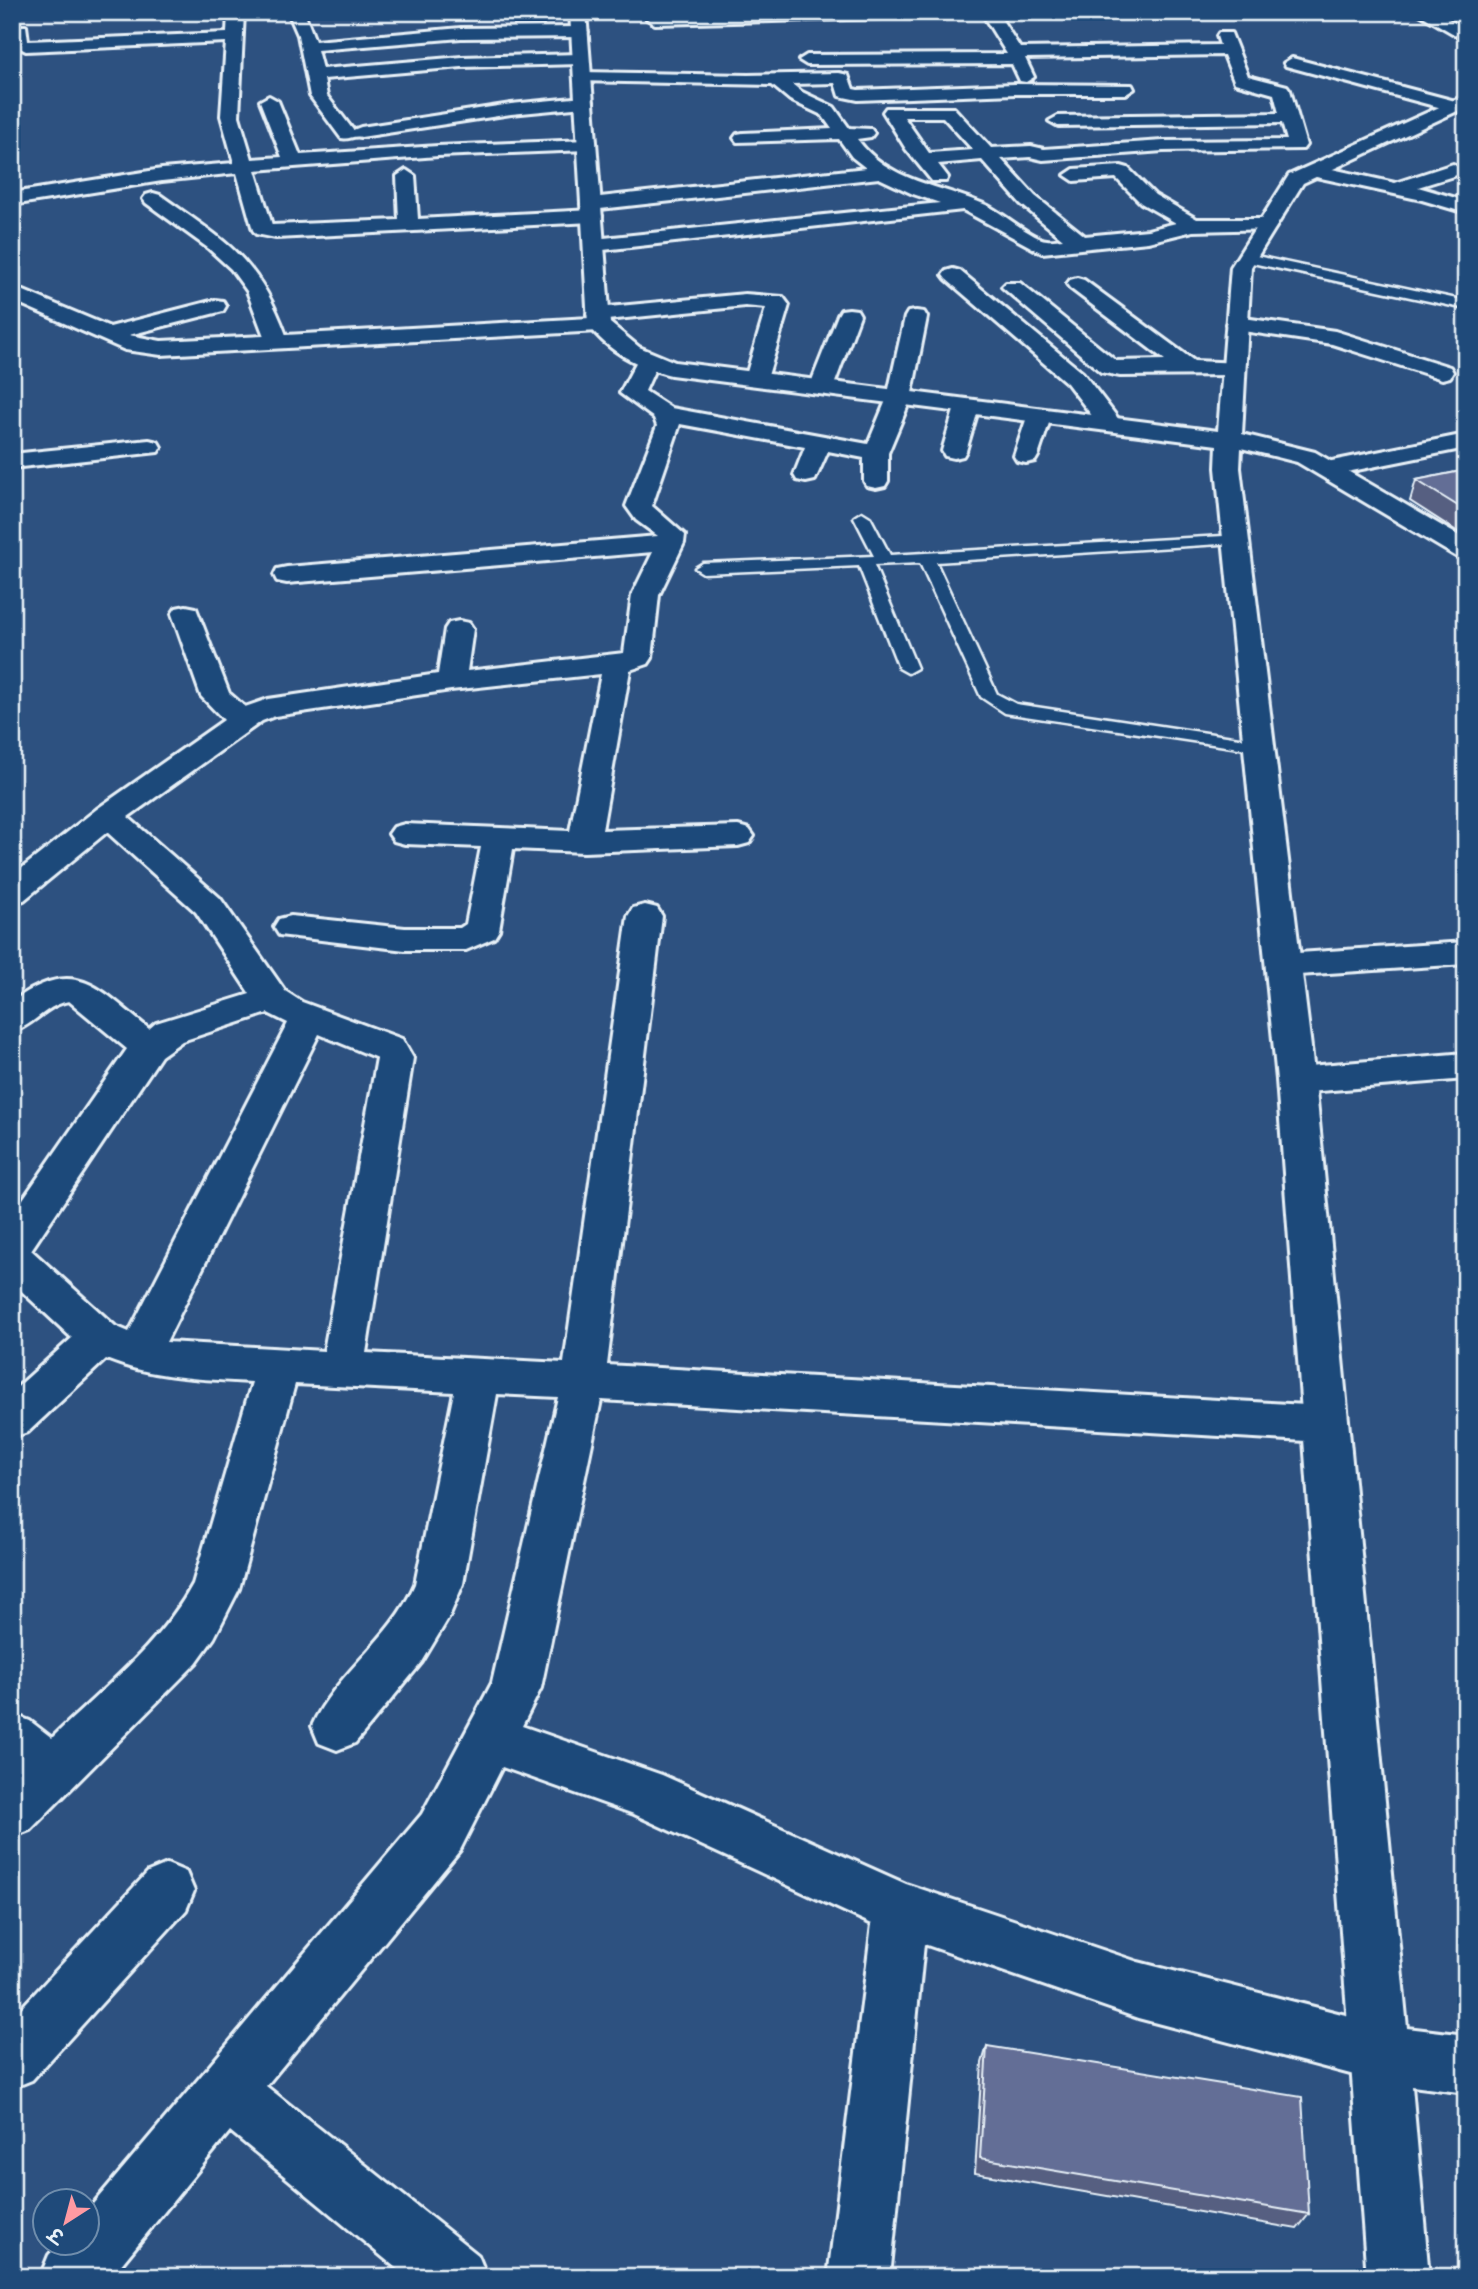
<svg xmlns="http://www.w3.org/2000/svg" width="1478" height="2289" viewBox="0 0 1478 2289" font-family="'Playpen Sans','Playpen Sans Deva',sans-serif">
<rect width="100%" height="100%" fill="#2d5180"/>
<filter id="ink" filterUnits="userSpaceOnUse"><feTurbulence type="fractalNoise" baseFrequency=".0143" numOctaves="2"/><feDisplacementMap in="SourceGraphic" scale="14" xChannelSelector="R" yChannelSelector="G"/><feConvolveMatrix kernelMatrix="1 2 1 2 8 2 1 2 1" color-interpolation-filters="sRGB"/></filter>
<g filter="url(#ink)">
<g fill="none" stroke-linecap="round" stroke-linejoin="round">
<defs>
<g id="lane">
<polygon points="1247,254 1466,301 1466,309 1243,261 1241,258"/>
<polygon points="862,512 870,517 890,555 1241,535 1244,538 1236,543 936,562 997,694 1016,704 1259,741 1268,746 1259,751 1005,713 981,697 920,563 874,565 917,668 908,673 899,668 859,566 703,573 695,568 703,563 874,556 854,517"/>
</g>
<g id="street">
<polygon points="228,12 244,12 239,116 252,159 282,157 260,101 269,96 278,101 300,155 438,146 587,140 596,145 587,150 438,156 255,170 272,225 399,220 397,176 406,170 415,176 418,219 592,210 602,216 592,222 276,238 256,234 253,230 237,173 162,181 12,205 12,193 162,169 234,163 221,116 226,42 26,51 12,44 14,26 26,26 28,41 227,33"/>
<path d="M288 12H304L315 41 461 28 580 27 588 32 580 37 461 38 317 50 322 69 462 57 581 54 589 59 581 64 462 67 324 79 327 96 353 130 361 127 511 104 584 97 593 102 584 107 511 114 361 137C353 135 349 140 341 138L310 96 298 35Z"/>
<polygon points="735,12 891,12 892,13 884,18 655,24 647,19 655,14"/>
<path d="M981 12H997L1020 48 1220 45 1217 36 1219 33H1231L1248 76 1287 86 1290 90 1306 145 1303 149 1163 151 1043 160 1030 157 1001 159 1035 196 1085 236 1148 230 1176 223 1141 203 1116 178 1074 181 1065 175 1074 169 1121 166 1128 168 1155 195 1197 219H1267L1274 221 1277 225 1274 229 1193 231 1148 242 1042 253 963 210 594 251 587 249 584 245 587 241 594 239 940 203 913 194 879 178 591 210 584 208 581 204 591 198 866 168 852 157 839 139 737 142 734 138 737 134 743 133 832 129 822 115 790 100 772 85 576 81 574 77 582 72 748 75 839 73 848 75 853 89 858 90 1015 84 1132 85 1134 89 1126 94H1015L858 100 839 96 835 83 792 84 802 92 834 107 849 128 871 129 874 133 871 137 857 139C888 182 941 185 986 205 1002 212 1032 239 1047 240 1052 241 1058 239 1063 239L1021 204 982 160 938 164 948 177 946 181H932L906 149 883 112 886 108H954L991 148 1031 146 1044 149 1163 141 1287 140 1282 123 1058 126 1049 121 1058 116 1279 113 1274 94 1235 83 1224 55 1025 58 1034 77 1026 82 1020 81 1012 64 807 65 799 60 807 55 1007 54ZM904 117H943L973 150 929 153Z"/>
<polygon points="1416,12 1436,12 1466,29 1466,41"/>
<polygon points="1292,58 1459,102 1462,106 1453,111 1286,66 1284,63"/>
<polygon points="1453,164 1462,170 1460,174 1418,187 1466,201 1466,213 1422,200 1307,175 1305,171 1314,165 1395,183"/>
<path d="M153 193 160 195C224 241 257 256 286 335L590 318 587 314 590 309 598 308 745 294 783 297 789 305 767 379 764 384H748L745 379 766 308 745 306 607 320 610 324 607 329 599 331 161 355 125 350 12 300V286L110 327 215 300 223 301 226 306 223 311 129 335 161 341 264 336 247 291 231 269 208 248 146 203 143 199 146 195Z"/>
<polygon points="953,269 960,271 1083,373 1123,425 1119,430 1103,430 1067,383 946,279 943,275 946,271"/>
<polygon points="1077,278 1084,280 1194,361 1242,363 1245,368 1242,373 1234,375 1120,376 1101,372 1002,287 1006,283 1020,283 1116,361 1165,360 1070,288 1067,284 1070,280"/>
<polygon points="849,309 857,310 860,315 833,388 829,393 813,393 809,388 838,315 841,310"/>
<path d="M916 311 924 312 927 317 911 398 888 453V481L885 486 876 488 867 486 864 481V458L828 451 815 480 806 482 797 480 794 475 805 447 680 424 652 506 685 535 684 543 659 595 652 658 648 664 630 670 602 830 738 826 749 829 754 836 749 843 738 846 584 852 513 849 499 930 494 938 466 950H405L279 935 274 927 279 919 291 916 405 928H460L466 924 481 847 405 844 394 841 389 834 394 827 405 824 570 831 601 674 451 690 275 716 262 721 128 817 220 898 285 991 302 1002 402 1039 413 1058 366 1353 564 1363 628 916 633 908 645 905 657 908 662 916 607 1365 1324 1406 1340 1411 1346 1424 1340 1437 1324 1442 601 1400 541 1688 522 1726 662 1775 906 1884 1138 1962 1381 2024 1401 2033 1410 2053 1401 2073 1381 2082 1138 2018 924 1944 890 2277H828L872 1924 634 1814 502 1767 460 1850 266 2086 478 2255 487 2277H407L230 2131 111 2277H40L49 2255 59 2244H88V2210L422 1814 492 1683 558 1397 497 1394 463 1584 449 1617 422 1662 355 1743 337 1750 319 1743 312 1726C335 1674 391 1640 415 1584L454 1392 295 1384 239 1589 214 1638 196 1663 30 1830 12 1837V1776L16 1772 12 1769V1714L30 1721 52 1738C101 1690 160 1645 193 1584L252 1382C201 1379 153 1378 106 1359L28 1432 12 1437V1392L72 1338 12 1282V1215L127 1049 69 1001C47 1004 33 1026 12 1032V1002C76 955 98 988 149 1029L156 1023 250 994 196 912 107 832 24 900 12 903V876L97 809 224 720 201 696 172 614 176 608 186 606 196 608 229 693 245 707 268 699 438 674 445 629 449 623 459 621 469 623 473 629 467 671 624 653 632 595 653 552 287 583 277 581 274 575 277 569 287 567 658 536 636 520 626 506 657 426 654 418 620 393 640 355H656L659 360 645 391 671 408 868 444 887 398 905 317 908 312ZM268 1013 288 1023 129 1332 115 1326 31 1250 161 1056 182 1041ZM319 1034 377 1058 324 1351 166 1342Z"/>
<polygon points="1237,317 1335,331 1450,367 1453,372 1450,377 1442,379 1332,344 1229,329 1226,324 1229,319"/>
<polygon points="967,400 975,402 979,407 966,451 963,456 954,458 945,456 942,451 955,407 959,402"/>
<polygon points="1039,410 1047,412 1051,417 1038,456 1035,461 1026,463 1017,461 1014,456 1027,417 1031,412"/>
<polygon points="1466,434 1466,448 1327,476 1318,474 1315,469 1318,464 1327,462"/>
<polygon points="149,440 158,442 161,447 158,452 12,468 12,454"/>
<polygon points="1466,942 1466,964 1283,976 1271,973 1266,965 1271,957 1283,954"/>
<polygon points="1466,1053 1466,1079 1296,1093 1283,1089 1277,1080 1283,1071 1296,1067"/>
<polygon points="167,1864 186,1872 194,1891 186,1910 32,2080 12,2088 12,2018 148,1872"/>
</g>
<path id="secondary" d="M570 12H586L610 323 639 347 675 362 1218 431 1231 267 1289 175 1466 95V107L1303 183 1251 267 1242 434 1315 452 1466 540V559L1457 557 1297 462 1241 448 1240 468 1315 1080 1407 2028 1466 2035V2093L1412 2086 1429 2277H1367L1277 1080 1216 468 1217 445 671 375C639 367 607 351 588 324Z"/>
</defs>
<!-- lane casing -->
<use href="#lane" stroke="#e8f1f8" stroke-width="5"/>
<!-- street casing -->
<use href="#street" stroke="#e8f1f8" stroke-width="6"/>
<!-- secondary casing -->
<use href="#secondary" stroke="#e8f1f8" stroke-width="6"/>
<!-- lane -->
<use href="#lane" fill="#1f4a7a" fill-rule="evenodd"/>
<!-- street -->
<use href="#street" fill="#1f4a7a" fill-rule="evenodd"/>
<!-- secondary -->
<use href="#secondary" fill="#1f4a7a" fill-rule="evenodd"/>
</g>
<!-- wall -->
<g fill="#565f81" stroke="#e8f1f8" stroke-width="2">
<polygon points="1466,470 1466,537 1410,501 1416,480"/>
<polygon points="987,2046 1309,2214 1297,2229 975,2173 982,2063"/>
</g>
<!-- building -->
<g fill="#646e96" stroke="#e8f1f8" stroke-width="2">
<polygon points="1466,470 1466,511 1416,480"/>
<polygon points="987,2046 1302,2097 1309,2214 980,2158"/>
</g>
</g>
<!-- margin -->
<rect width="1478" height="2289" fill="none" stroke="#1f4a7a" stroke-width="42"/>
<rect x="21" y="21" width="1436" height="2247" fill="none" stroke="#e8f1f8" stroke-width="2.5" filter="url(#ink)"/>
<!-- north arrow -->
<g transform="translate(66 2222) rotate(216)"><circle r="33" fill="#1f4a7a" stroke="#6f8dac" stroke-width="2"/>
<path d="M0-5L12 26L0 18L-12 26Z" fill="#ff9aa2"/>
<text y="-10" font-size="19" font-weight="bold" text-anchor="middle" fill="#e8f1f8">उ</text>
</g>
</svg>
